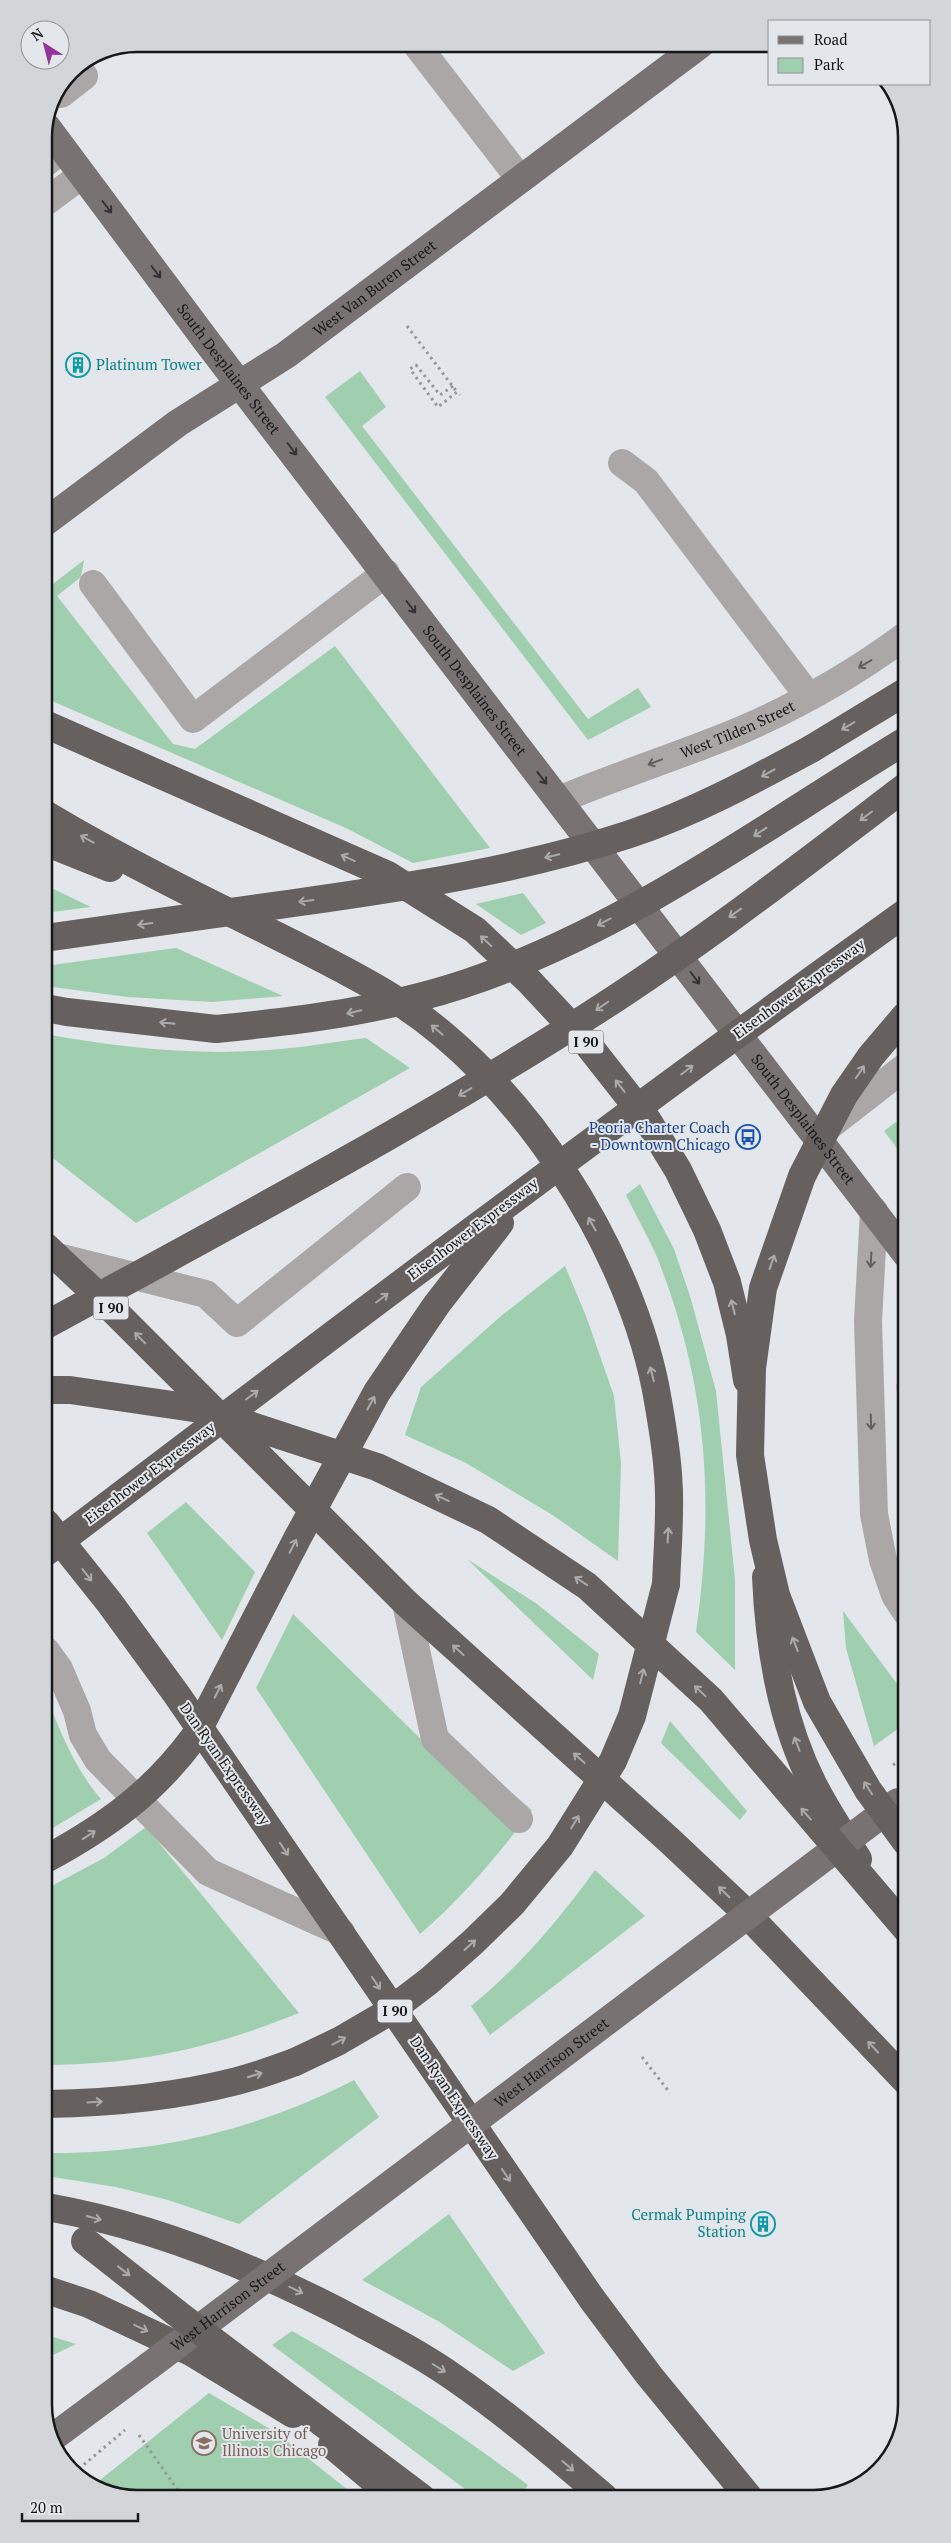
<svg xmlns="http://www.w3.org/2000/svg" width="951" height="2543" viewBox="0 0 951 2543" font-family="'PT Serif',serif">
<rect width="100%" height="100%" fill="#e3e6ea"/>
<!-- green -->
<g fill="#a0cfaf">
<polygon points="360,371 386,407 362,426 588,719 638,688 651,707 588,740 325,397"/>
<polygon points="84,560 81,577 57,596 173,744 195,749 335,646 490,848 413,863 348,829 45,698 45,590"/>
<polygon points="45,884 45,885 91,907 45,913"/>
<polygon points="523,893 546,923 521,935 476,904"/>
<polygon points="176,948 283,996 212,1002 128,997 45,986 45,966"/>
<path d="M45 1034C116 1047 196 1056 268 1050 301 1048 333 1042 366 1038L410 1068 136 1223 45 1152Z"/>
<polygon points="896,1122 905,1135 905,1159 884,1131"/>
<path d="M640 1184 674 1249 690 1296 716 1391 735 1579V1670L696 1632C715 1498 707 1383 657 1257 648 1236 636 1216 626 1195Z"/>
<polygon points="565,1266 586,1316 614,1396 621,1463 618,1561 554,1516 466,1463 405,1435 421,1387 501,1316"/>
<polygon points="896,1384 906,1396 906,1478"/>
<polygon points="186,1502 255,1572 222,1640 147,1533"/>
<polygon points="467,1559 537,1604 599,1654 593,1680"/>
<polygon points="843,1611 906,1696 906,1723 874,1746 846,1648"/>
<path d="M293 1614 431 1749 477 1763 532 1810C498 1855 463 1897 420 1934L256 1688Z"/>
<path d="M46 1696C61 1733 75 1769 101 1799L46 1832Z"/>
<polygon points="670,1721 747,1811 740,1820 661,1743"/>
<path d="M146 1827 299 2013C212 2048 141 2064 47 2065L46 1889 104 1858Z"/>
<path d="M595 1870 645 1916 490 2035 471 2006C519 1967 559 1920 595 1870Z"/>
<path d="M354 2080 379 2117 239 2224 168 2200 116 2187 53 2177 47 2172V2153C156 2154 257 2130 354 2080Z"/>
<polygon points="449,2214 545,2353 513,2371 438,2321 362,2280"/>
<path d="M292 2331C375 2378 452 2428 528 2485L520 2497 477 2498 272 2345Z"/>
<polygon points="47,2335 76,2344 47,2358"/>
<polygon points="209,2393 275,2432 358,2498 131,2499 95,2484"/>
</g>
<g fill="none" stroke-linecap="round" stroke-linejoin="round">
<!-- path -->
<g stroke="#96989b" stroke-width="3" stroke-dasharray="2.5 4" stroke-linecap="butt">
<polyline points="407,326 457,392"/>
<polyline points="453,386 440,395 416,365 410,369 438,407 457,392 460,395"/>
<polyline points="893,1765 906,1755"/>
<polyline points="642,2057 670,2093"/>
<polyline points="139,2435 184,2499"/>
<polyline points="74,2473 125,2430"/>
</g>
<!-- minor -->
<g stroke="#aaa7a6" stroke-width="28">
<polyline points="416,44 520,179"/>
<polyline points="61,94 84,76"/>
<polyline points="44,164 63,149"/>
<polyline points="44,203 82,175"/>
<polyline points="622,463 646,481 809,697"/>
<polyline points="93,584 193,719 386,573"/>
<path id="s1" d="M559 800C620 774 683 755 744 729 801 704 855 673 905 636"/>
<polyline points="824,1130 905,1067"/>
<polyline points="874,1211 868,1321 874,1514 883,1560 895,1595 906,1612"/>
<polyline points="58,1257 206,1294 237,1323 407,1187"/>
<polyline points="406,1603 435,1739 519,1819"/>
<polyline points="46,1651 59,1669 77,1711 83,1735 98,1760 208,1872 341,1932"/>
</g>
<!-- major -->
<g stroke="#787372" stroke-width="28">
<path id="s2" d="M46 126 208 343 906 1254"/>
<path id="s3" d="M44 523 178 423 286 355 701 44"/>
<polyline points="52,2438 149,2366"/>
</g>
<!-- highway -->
<g stroke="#66615f" stroke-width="28">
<polyline points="45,724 388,875 475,930 528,980 585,1041 648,1121 678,1170 707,1230 727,1282 740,1335 747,1380"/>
<polyline points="811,749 905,692"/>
<path d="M45 814C110 853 177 887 245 920 293 944 342 967 388 995 519 1074 633 1251 658 1401 664 1436 670 1473 669 1509 669 1534 667 1559 666 1584"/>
<polyline points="45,842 110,868"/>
<polyline points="45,1008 67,1012 216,1029"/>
<polyline points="45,1246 109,1306 406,1603 669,1840 739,1906 907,2082"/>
<polyline points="46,1523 109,1602 177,1695 592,2299 648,2374 748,2496"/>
<path d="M766 1577C769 1647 781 1721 813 1784 826 1810 843 1835 858 1859"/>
<path d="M47 2104C110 2103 175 2097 237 2081 256 2076 276 2069 295 2062"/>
<path d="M47 2207C155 2226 259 2269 355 2320 389 2338 424 2356 456 2379 508 2415 556 2456 604 2497"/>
<polyline points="47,2290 89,2304 191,2352 293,2414"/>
<polyline points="332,2445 395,2498"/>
</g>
<!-- major-bridge -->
<path stroke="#787372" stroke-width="28" id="s4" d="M149 2366 898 1802"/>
<!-- highway-bridge -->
<g stroke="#66615f" stroke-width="28">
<path d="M45 938C128 926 211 914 294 903 408 887 521 870 630 834 693 813 752 781 811 749"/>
<polyline points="905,1016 871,1056 844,1095 802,1176 763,1288 752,1368 750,1455 763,1540 776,1595 817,1702 868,1790 906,1842"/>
<path d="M216 1029C307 1020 397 1009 484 977 636 922 768 824 905 741"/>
<path d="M46 1325C226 1227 408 1130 582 1020 693 950 801 866 905 787"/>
<polyline points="46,1390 70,1390 200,1409 377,1467 488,1520 587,1586 711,1700 907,1930"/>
<path d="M46 1552C330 1336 615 1121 905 913"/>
<path d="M46 1859C107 1826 154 1792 195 1736L298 1537 377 1392 437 1304 500 1223"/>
<polyline points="295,2062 339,2041 387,2013 429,1981 473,1942 512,1904 560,1846 613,1761 632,1716 666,1584"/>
<polyline points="85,2241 183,2318 422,2498"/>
</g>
</g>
<!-- one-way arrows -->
<defs><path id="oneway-shaft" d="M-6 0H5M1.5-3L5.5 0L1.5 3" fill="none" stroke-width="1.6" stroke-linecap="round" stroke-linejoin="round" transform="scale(1.25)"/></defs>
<g stroke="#343334">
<use href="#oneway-shaft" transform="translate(107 207) rotate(53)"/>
<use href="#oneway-shaft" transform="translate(156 272) rotate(53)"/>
<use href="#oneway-shaft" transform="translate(292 449) rotate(53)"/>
<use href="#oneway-shaft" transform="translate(411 607) rotate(53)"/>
<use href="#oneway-shaft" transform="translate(542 778) rotate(52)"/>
<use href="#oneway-shaft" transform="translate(695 978) rotate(53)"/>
</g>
<g stroke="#606060">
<use href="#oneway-shaft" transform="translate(865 664) rotate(149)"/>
<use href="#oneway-shaft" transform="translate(655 762) rotate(159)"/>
<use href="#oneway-shaft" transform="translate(871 1260) rotate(93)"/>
<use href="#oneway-shaft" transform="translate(871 1422) rotate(88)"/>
</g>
<g stroke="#abaaab">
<use href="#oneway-shaft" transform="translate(848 726) rotate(149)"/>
<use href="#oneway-shaft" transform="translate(768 773) rotate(151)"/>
<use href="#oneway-shaft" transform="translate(866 816) rotate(143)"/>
<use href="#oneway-shaft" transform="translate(760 832) rotate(147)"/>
<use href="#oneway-shaft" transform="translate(87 839) rotate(-151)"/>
<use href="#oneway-shaft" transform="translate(552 856) rotate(167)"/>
<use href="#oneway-shaft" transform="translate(348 858) rotate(-156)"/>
<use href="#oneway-shaft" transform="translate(306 901) rotate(172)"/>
<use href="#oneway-shaft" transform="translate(735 913) rotate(144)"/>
<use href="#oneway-shaft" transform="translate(604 922) rotate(152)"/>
<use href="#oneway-shaft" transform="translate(145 924) rotate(172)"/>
<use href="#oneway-shaft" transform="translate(486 941) rotate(-137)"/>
<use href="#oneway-shaft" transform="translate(602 1006) rotate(145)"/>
<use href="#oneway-shaft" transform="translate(354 1012) rotate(167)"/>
<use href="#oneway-shaft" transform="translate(167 1023) rotate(-174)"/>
<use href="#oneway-shaft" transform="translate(437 1030) rotate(-140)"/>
<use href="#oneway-shaft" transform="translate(687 1070) rotate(-37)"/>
<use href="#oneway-shaft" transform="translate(860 1072) rotate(-56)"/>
<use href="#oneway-shaft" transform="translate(620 1086) rotate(-128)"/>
<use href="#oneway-shaft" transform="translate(465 1092) rotate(149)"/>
<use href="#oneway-shaft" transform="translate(592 1224) rotate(-119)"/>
<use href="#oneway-shaft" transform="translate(772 1262) rotate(-71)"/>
<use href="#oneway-shaft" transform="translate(382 1298) rotate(-37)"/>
<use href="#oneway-shaft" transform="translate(733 1307) rotate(-104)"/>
<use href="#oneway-shaft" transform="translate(140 1338) rotate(-134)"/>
<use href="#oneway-shaft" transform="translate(652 1374) rotate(-104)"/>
<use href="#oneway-shaft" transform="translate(252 1395) rotate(-37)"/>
<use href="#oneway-shaft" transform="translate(371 1403) rotate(-61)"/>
<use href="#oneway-shaft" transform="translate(442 1498) rotate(-155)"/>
<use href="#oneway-shaft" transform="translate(668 1535) rotate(-87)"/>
<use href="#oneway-shaft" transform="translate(293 1546) rotate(-63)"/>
<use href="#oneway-shaft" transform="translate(87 1575) rotate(52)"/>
<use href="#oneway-shaft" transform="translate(581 1581) rotate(-146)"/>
<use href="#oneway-shaft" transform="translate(795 1644) rotate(-111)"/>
<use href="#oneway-shaft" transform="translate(458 1650) rotate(-138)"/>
<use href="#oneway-shaft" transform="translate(642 1676) rotate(-76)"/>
<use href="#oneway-shaft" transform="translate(218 1691) rotate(-63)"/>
<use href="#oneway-shaft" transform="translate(700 1691) rotate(-137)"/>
<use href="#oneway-shaft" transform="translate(797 1744) rotate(-111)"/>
<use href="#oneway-shaft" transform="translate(579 1758) rotate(-138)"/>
<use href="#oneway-shaft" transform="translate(868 1788) rotate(-123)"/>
<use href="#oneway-shaft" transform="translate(806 1814) rotate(-131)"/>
<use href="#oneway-shaft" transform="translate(575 1822) rotate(-59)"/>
<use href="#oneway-shaft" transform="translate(89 1835) rotate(-33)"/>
<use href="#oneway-shaft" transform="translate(284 1849) rotate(56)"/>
<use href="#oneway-shaft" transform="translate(724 1892) rotate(-136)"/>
<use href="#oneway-shaft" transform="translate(470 1945) rotate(-42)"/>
<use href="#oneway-shaft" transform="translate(376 1983) rotate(56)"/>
<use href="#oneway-shaft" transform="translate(339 2041) rotate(-28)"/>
<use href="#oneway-shaft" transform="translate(873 2047) rotate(-133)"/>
<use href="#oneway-shaft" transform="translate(255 2075) rotate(-18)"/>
<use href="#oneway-shaft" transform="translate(95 2102) rotate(-4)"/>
<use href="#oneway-shaft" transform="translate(506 2175) rotate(56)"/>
<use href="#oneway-shaft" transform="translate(94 2218) rotate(15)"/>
<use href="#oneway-shaft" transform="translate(124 2271) rotate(38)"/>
<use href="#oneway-shaft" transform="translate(296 2290) rotate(26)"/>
<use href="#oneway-shaft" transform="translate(141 2328) rotate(25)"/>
<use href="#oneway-shaft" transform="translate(439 2368) rotate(32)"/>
<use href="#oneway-shaft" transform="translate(568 2466) rotate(41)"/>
</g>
<!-- icons -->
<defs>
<symbol id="building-ring" viewBox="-11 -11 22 22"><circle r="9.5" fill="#e3e6ea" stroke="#0f9aa8" stroke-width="1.5"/><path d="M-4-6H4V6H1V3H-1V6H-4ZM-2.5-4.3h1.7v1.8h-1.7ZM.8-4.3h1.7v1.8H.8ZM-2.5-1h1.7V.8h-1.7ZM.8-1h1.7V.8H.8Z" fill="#0f9aa8"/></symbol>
<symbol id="bus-ring" viewBox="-11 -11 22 22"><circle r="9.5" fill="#e3e6ea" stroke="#1a4fb4" stroke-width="1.5"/><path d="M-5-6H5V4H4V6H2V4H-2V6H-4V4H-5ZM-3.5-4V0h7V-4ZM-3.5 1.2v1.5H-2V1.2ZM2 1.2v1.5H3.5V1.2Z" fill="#1a4fb4"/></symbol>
<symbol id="university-ring" viewBox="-11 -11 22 22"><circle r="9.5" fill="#e3e6ea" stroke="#8d6e63" stroke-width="1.5"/><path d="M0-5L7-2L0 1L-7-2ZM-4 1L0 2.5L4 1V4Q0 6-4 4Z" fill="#8d6e63"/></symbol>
</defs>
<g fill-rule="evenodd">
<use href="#building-ring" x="64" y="351" width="28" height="28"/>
<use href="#bus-ring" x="734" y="1123" width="28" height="28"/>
<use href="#building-ring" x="749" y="2210" width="28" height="28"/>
<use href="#university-ring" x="190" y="2429" width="28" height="28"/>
</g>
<g text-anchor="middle" stroke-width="4" stroke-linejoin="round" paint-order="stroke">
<!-- shield labels -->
<g fill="#e3e6ea" stroke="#545658" stroke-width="1">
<rect x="568.5" y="1030.5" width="35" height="23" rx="4"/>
<rect x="93.5" y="1296.5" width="35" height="23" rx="4"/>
<rect x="377.5" y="1999.5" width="35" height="23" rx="4"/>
</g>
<g font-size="14" font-weight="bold" fill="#171819">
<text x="586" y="1047">I 90</text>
<text x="111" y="1313">I 90</text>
<text x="395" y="2016">I 90</text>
</g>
<!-- street labels -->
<g font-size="15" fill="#171819" stroke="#e3e6ea">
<text dy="5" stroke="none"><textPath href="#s3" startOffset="406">West Van Buren Street</textPath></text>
<text dy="5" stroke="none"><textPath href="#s2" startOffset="304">South Desplaines Street</textPath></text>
<text dy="5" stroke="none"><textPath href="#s2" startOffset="709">South Desplaines Street</textPath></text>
<text dy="5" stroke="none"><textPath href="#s1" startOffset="192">West Tilden Street</textPath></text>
<text transform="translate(799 989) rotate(-36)" y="5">Eisenhower Expressway</text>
<text dy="5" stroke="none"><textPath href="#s2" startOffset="1249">South Desplaines Street</textPath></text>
<text transform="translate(473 1229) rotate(-37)" y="5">Eisenhower Expressway</text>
<text transform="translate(150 1473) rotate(-37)" y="5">Eisenhower Expressway</text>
<text transform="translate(225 1764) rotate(55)" y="5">Dan Ryan Expressway</text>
<text dy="5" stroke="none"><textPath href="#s4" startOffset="504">West Harrison Street</textPath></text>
<text transform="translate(454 2098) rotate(56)" y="5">Dan Ryan Expressway</text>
<text dy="5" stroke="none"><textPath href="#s4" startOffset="99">West Harrison Street</textPath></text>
</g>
<!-- culture labels -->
<g font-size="15" fill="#0d838f" stroke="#e3e6ea" text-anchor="start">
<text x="96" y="370">Platinum Tower</text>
<text x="746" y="2220" text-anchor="end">Cermak Pumping<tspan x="746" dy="17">Station</tspan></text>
</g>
<!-- transit labels -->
<g font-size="15" fill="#164399" stroke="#e3e6ea" text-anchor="end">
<text x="730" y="1133">Peoria Charter Coach<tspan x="730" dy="17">- Downtown Chicago</tspan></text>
</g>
<!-- education labels -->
<g font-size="15" fill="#785e54" stroke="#e3e6ea" text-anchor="start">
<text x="222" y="2439">University of<tspan x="222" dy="17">Illinois Chicago</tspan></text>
</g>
</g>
<!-- crop -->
<path d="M0 0H951V2543H0ZM137 52H813A85 85 0 0 1 898 137V2405A85 85 0 0 1 813 2490H137A85 85 0 0 1 52 2405V137A85 85 0 0 1 137 52Z" fill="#d3d6d9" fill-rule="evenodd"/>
<path fill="none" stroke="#171819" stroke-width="2.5" d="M137 52H813A85 85 0 0 1 898 137V2405A85 85 0 0 1 813 2490H137A85 85 0 0 1 52 2405V137A85 85 0 0 1 137 52Z"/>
<!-- legend -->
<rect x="768" y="20" width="162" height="65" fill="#e3e6ea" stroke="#919496"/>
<rect x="778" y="36" width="25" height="8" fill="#787372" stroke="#919496"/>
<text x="814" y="45" font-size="15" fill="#171819">Road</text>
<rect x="778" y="58" width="25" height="15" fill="#a0cfaf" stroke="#919496"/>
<text x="814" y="70" font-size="15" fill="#171819">Park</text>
<!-- north arrow -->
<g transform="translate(45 45) rotate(324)"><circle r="24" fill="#e3e6ea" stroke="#919496"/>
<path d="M0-4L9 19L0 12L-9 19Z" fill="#93339c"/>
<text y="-8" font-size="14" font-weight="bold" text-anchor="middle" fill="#171819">N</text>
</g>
<!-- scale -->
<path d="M22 2513v8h116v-8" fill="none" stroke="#171819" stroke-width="2.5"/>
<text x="30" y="2513" font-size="15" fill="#171819" stroke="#e3e6ea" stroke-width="4" paint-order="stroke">20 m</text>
</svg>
